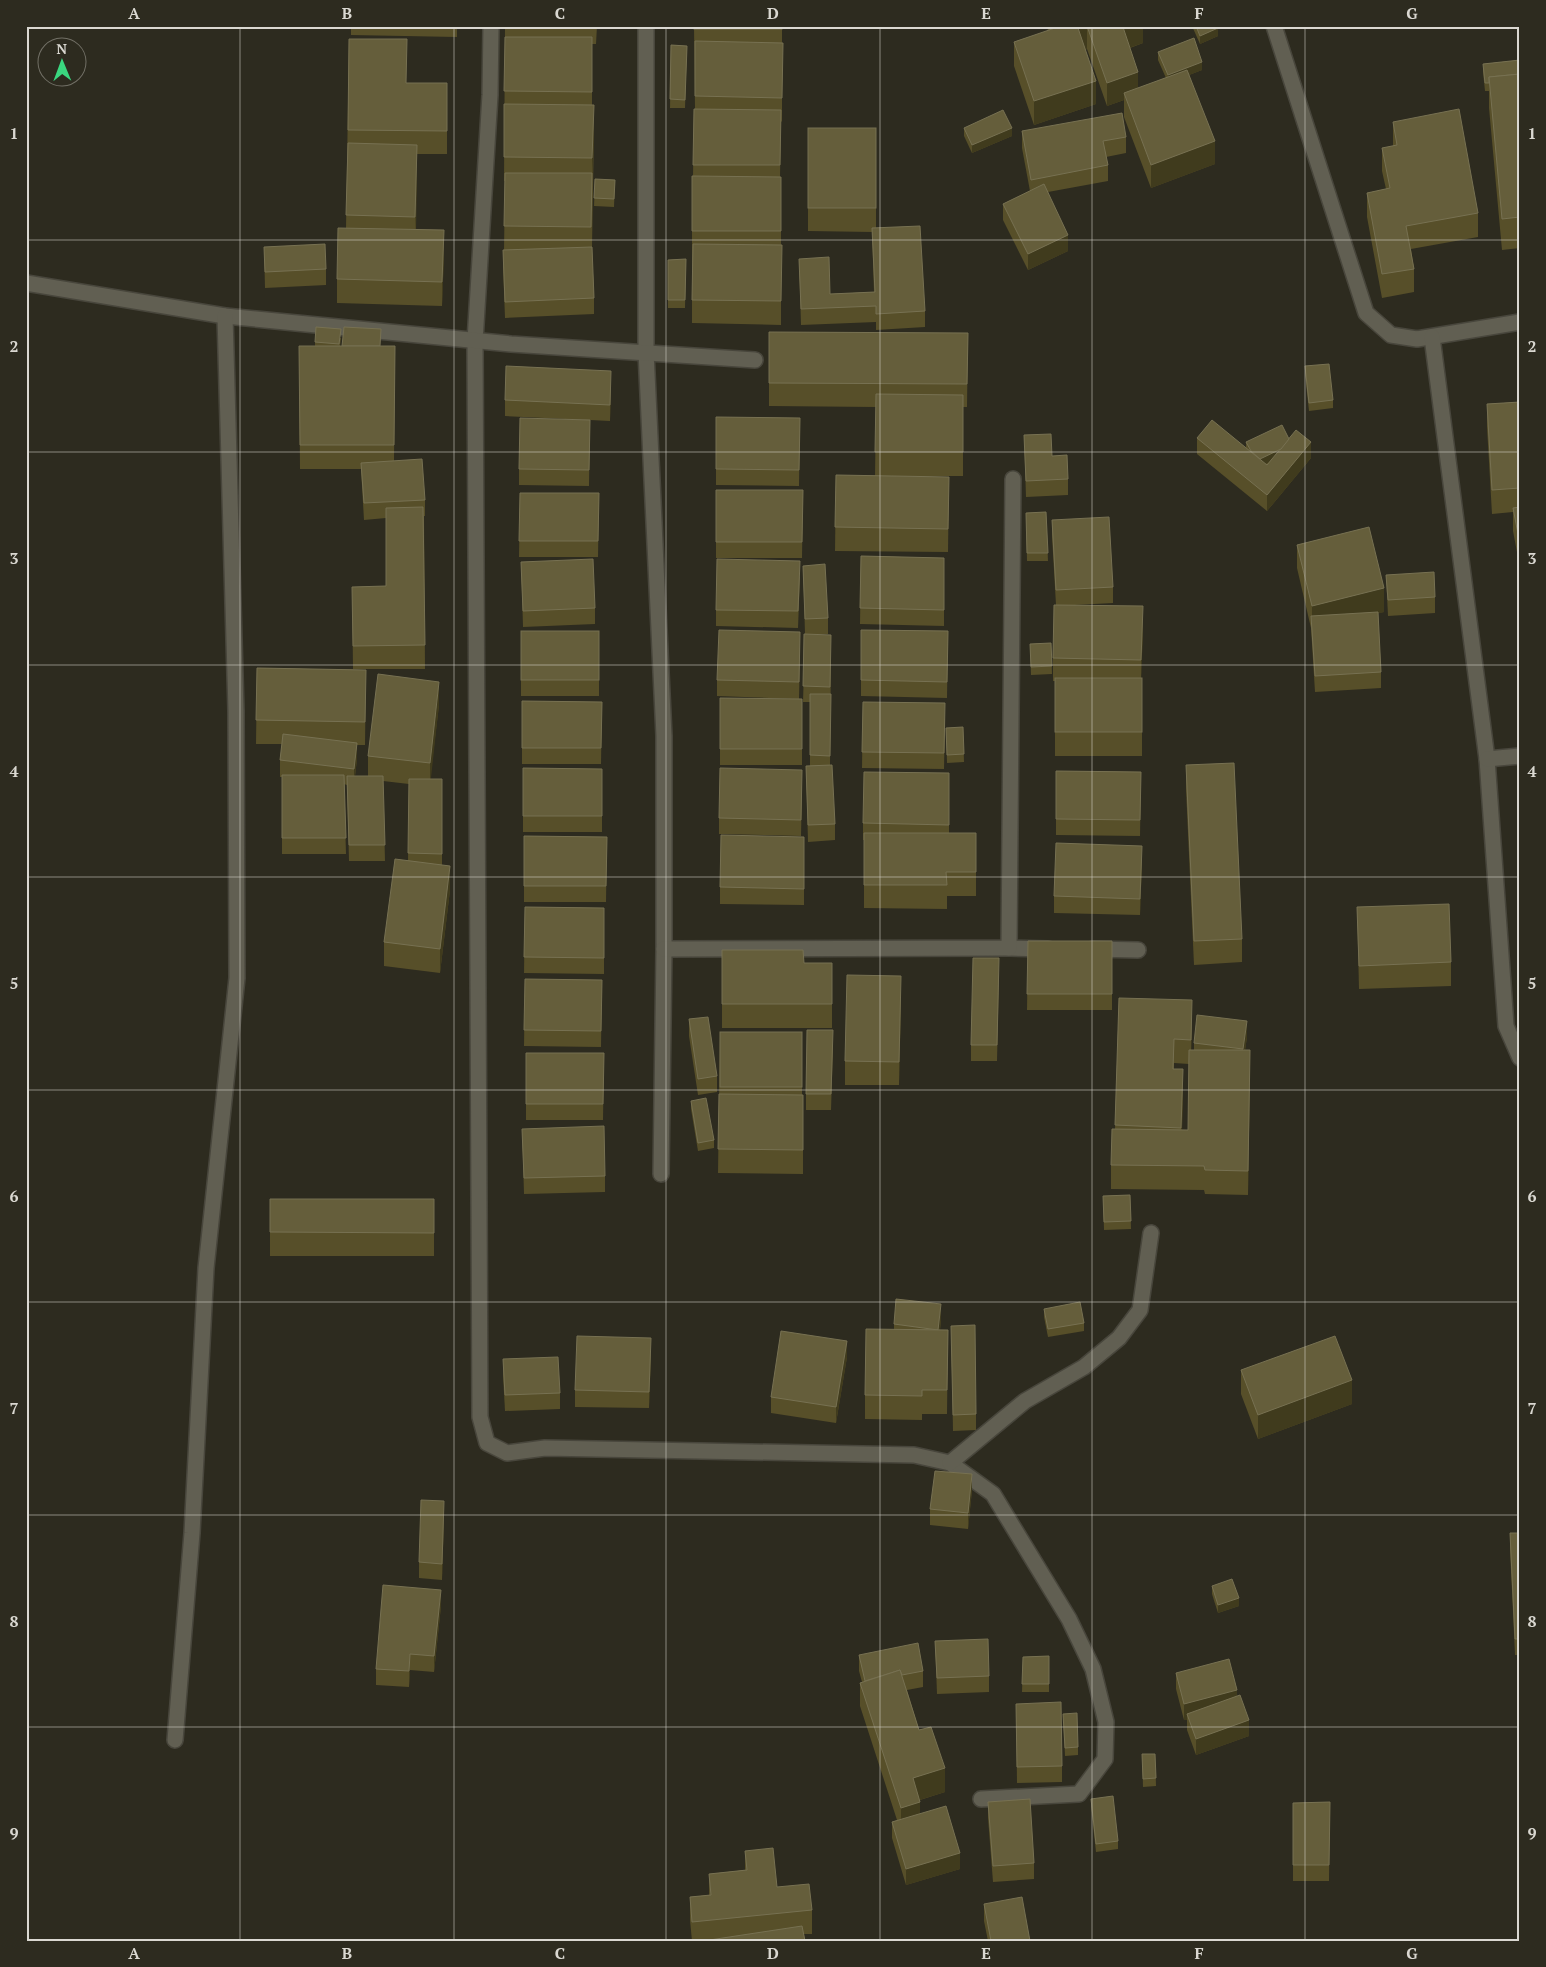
<svg xmlns="http://www.w3.org/2000/svg" width="1546" height="1967" viewBox="0 0 1546 1967" font-family="'PT Serif',serif">
<rect width="100%" height="100%" fill="#2d2b1f"/>
<g fill="none" stroke-linecap="round" stroke-linejoin="round">
<defs>
<g id="street">
<polyline points="491,26 490,95 475,341 480,1417 487,1443 507,1453 545,1448 914,1455 950,1463 993,1494 1069,1619 1093,1669 1106,1722 1105,1759 1079,1794 981,1799"/>
<polyline points="646,26 646,352 664,736 664,949 661,1174"/>
<polyline points="1274,26 1366,313 1391,335 1417,339 1520,322"/>
<polyline points="26,283 225,316 511,344 755,360"/>
<polyline points="1432,337 1487,759 1506,1026 1520,1058"/>
<polyline points="1487,759 1520,756"/>
<polyline points="1009,948 1048,949"/>
<polyline points="664,949 1009,948 1013,479"/>
<polyline points="1093,949 1138,950"/>
<polyline points="950,1463 1025,1401 1084,1367 1119,1338 1140,1310 1151,1233"/>
<polyline points="175,1740 192,1533 206,1268 237,978 236,711 225,316"/>
</g>
</defs>
<!-- street casing -->
<use href="#street" stroke="#48463c" stroke-width="18"/>
<!-- street -->
<use href="#street" stroke="#615f52" stroke-width="15"/>
</g>
<!-- wall -->
<g fill="#574f29" fill-rule="evenodd">
<polygon points="351,26 457,26 457,37 351,35"/>
<polygon points="505,26 597,26 596,44 592,44 592,105 594,129 592,247 594,298 594,314 505,318 503,266 503,250 504,250 505,181 504,181"/>
<polygon points="694,26 782,26 782,122 781,121 780,177 781,177 781,325 692,323 692,176 693,176 694,109 695,109"/>
<polygon points="1047,26 1143,26 1143,43 1130,48 1138,88 1166,78 1158,60 1158,52 1202,70 1189,75 1215,164 1151,188 1124,117 1124,100 1107,106 1087,49 1085,50 1096,104 1034,125 1014,66 1014,42 1048,31"/>
<polygon points="1192,26 1217,26 1218,36 1200,44"/>
<polygon points="349,39 406,83 447,83 447,154 417,154 416,230 444,254 442,306 337,303 337,279 346,228"/>
<polygon points="671,45 687,46 685,108 670,108"/>
<polygon points="1520,60 1520,248 1502,250 1489,108 1489,91 1485,91 1483,72 1483,64"/>
<polygon points="1393,122 1478,213 1478,237 1411,249 1414,269 1414,292 1382,298 1367,217 1367,193 1386,189 1382,171 1382,148 1393,146"/>
<polygon points="808,128 876,128 876,228 925,311 925,327 876,330 876,322 801,325 799,259 830,294 874,292 872,232 808,231"/>
<polygon points="964,128 1012,136 972,153 964,136"/>
<polygon points="1022,131 1126,137 1126,153 1106,157 1108,165 1108,181 1048,192 1068,251 1028,270 1003,220 1003,204 1030,191 1022,148"/>
<polygon points="595,179 615,180 614,207 594,206"/>
<polygon points="264,247 326,269 326,285 265,288"/>
<polygon points="686,259 685,308 668,308 668,260"/>
<polygon points="769,332 968,333 967,407 963,407 963,476 875,476 876,407 769,406"/>
<polygon points="341,338 340,346 395,346 394,461 425,500 425,516 424,516 425,669 353,669 352,587 386,586 386,518 364,520 361,469 300,469 299,346 315,346 315,342"/>
<polygon points="1305,366 1333,400 1333,408 1309,411 1305,374"/>
<polygon points="611,387 610,421 590,420 589,486 519,485 519,469 586,420 505,416 505,400"/>
<polygon points="1520,402 1520,568 1513,531 1513,512 1492,514 1487,427 1487,404"/>
<polygon points="716,417 800,418 799,486 716,485"/>
<polygon points="1024,435 1052,456 1068,479 1068,495 1026,497"/>
<polygon points="1197,438 1246,448 1246,442 1289,439 1311,458 1267,511 1197,454"/>
<polygon points="836,475 949,477 948,552 835,551"/>
<polygon points="716,490 803,490 802,558 716,558"/>
<polygon points="520,493 599,493 598,557 519,557"/>
<polygon points="1046,512 1048,561 1027,561 1026,513"/>
<polygon points="1052,520 1113,587 1113,603 1075,605 1143,630 1141,678 1142,678 1142,756 1055,756 1055,681 1053,681 1053,658 1056,605 1052,536"/>
<polygon points="1297,545 1384,612 1378,613 1381,672 1381,688 1315,692 1311,628 1297,568"/>
<polygon points="861,556 944,558 944,626 860,624"/>
<polygon points="521,562 595,608 595,624 523,627"/>
<polygon points="803,566 828,618 828,634 816,634 831,651 830,765 835,824 835,840 808,842 806,766 810,766 810,702 803,702 805,634"/>
<polygon points="1386,575 1435,597 1435,613 1388,616"/>
<polygon points="800,577 798,628 716,626 716,610"/>
<polygon points="861,630 948,631 947,698 861,696"/>
<rect x="521" y="631" width="78" height="65"/>
<polygon points="1051,643 1052,674 1031,675 1030,644"/>
<polygon points="800,648 799,699 717,696 717,680"/>
<polygon points="257,668 366,670 365,745 357,745 357,759 355,776 368,776 368,756 439,705 430,779 442,779 442,865 450,890 440,973 384,966 384,942 408,861 409,784 383,781 385,861 349,861 347,785 344,784 346,854 282,854 282,777 280,777 280,760 282,744 256,744"/>
<polygon points="720,698 802,699 802,765 720,765"/>
<polygon points="522,701 602,702 601,764 522,764"/>
<polygon points="863,702 945,719 944,769 862,768"/>
<polygon points="963,727 964,762 947,763 946,728"/>
<polygon points="1186,765 1242,939 1242,962 1194,965 1186,789"/>
<polygon points="523,768 602,769 602,832 523,832"/>
<polygon points="1056,771 1141,772 1140,836 1056,835"/>
<polygon points="949,773 949,833 976,833 976,896 947,896 947,909 864,908 864,840 863,840 863,823"/>
<polygon points="802,786 801,836 719,834 719,818"/>
<polygon points="524,836 607,837 606,902 524,902"/>
<polygon points="804,837 804,905 720,904 720,887"/>
<polygon points="1142,862 1140,915 1054,913 1054,896"/>
<polygon points="525,907 604,908 604,974 524,973"/>
<polygon points="1357,907 1451,962 1451,986 1359,989"/>
<polygon points="1028,941 1112,941 1112,1010 1027,1010"/>
<polygon points="722,950 804,963 832,963 832,1028 722,1028"/>
<polygon points="999,974 997,1061 971,1061 971,1045"/>
<polygon points="525,979 602,980 601,1047 524,1046"/>
<path d="M1119 998 1192 1024 1191 1050H1194V1043L1247 1037 1245 1050 1250 1074 1248 1195 1205 1194 1204 1190 1111 1189V1165L1115 1129ZM1174 1063 1189 1064 1188 1130H1182L1183 1093 1174 1069Z"/>
<polygon points="901,1000 899,1085 845,1085 845,1061"/>
<polygon points="689,1019 717,1076 717,1092 698,1095 689,1036"/>
<polygon points="720,1032 802,1032 802,1095 803,1095 803,1174 718,1173"/>
<polygon points="833,1046 831,1110 806,1110 806,1094"/>
<polygon points="526,1053 604,1053 603,1120 526,1120"/>
<polygon points="691,1101 714,1140 714,1148 698,1151 691,1109"/>
<polygon points="522,1129 605,1176 605,1192 524,1194"/>
<polygon points="1130,1195 1131,1229 1104,1230 1103,1196"/>
<rect x="270" y="1199" width="164" height="57"/>
<polygon points="1044,1309 1084,1323 1084,1331 1048,1337 1044,1317"/>
<polygon points="941,1320 940,1330 948,1330 947,1414 922,1414 922,1420 865,1419 865,1395 894,1330 894,1324"/>
<polygon points="951,1326 976,1414 976,1430 953,1431"/>
<polygon points="651,1354 649,1408 575,1407 575,1390"/>
<polygon points="847,1357 836,1423 771,1413 771,1397"/>
<polygon points="503,1359 560,1393 560,1409 505,1411 503,1375"/>
<polygon points="1241,1370 1352,1404 1258,1439 1241,1394"/>
<polygon points="972,1490 968,1529 930,1525 930,1509"/>
<polygon points="444,1517 442,1580 419,1578 419,1562"/>
<polygon points="1510,1533 1520,1533 1520,1655 1515,1655 1510,1549"/>
<polygon points="1212,1586 1239,1606 1218,1613 1212,1594"/>
<polygon points="441,1606 434,1672 410,1670 409,1687 376,1685 376,1669"/>
<polygon points="935,1641 989,1676 989,1692 937,1694"/>
<polygon points="859,1655 923,1671 923,1687 907,1690 919,1730 945,1792 920,1800 920,1814 960,1869 906,1885 892,1838 892,1822 897,1820 860,1706 860,1683 862,1682 859,1671"/>
<polygon points="1049,1656 1049,1692 1022,1692 1023,1657"/>
<polygon points="1176,1673 1237,1696 1249,1736 1196,1755 1187,1730 1187,1720 1184,1720 1176,1689"/>
<polygon points="1016,1704 1062,1766 1062,1782 1017,1783"/>
<polygon points="1063,1714 1078,1747 1078,1755 1065,1756"/>
<polygon points="1142,1754 1155,1754 1156,1786 1143,1787"/>
<polygon points="1091,1799 1118,1841 1118,1849 1096,1852 1091,1807"/>
<polygon points="988,1802 1034,1863 1034,1879 993,1882 988,1818"/>
<polygon points="1330,1802 1329,1881 1293,1881 1293,1803"/>
<polygon points="745,1851 777,1887 812,1910 812,1934 804,1934 805,1941 692,1941 690,1920 690,1897 709,1895 709,1874 745,1870"/>
<polygon points="984,1904 1030,1941 988,1941 984,1921"/>
</g>
<!-- shaded-wall -->
<g fill="#403b1d">
<polygon points="1085,26 1087,26 1087,49 1078,52 1078,28"/>
<polygon points="1124,26 1143,26 1143,43 1123,50 1123,27"/>
<polygon points="1218,28 1218,36 1200,44 1200,36"/>
<polygon points="1202,62 1202,70 1168,83 1168,75"/>
<polygon points="1138,72 1138,96 1124,93 1124,100 1107,106 1107,83"/>
<polygon points="1096,81 1096,104 1034,125 1034,101"/>
<polygon points="594,105 594,129 592,182 592,158"/>
<polygon points="1012,128 1012,136 972,153 972,145"/>
<polygon points="1215,141 1215,164 1151,188 1151,165"/>
<polygon points="417,145 417,169 415,240 415,217"/>
<polygon points="444,230 444,254 442,306 442,282"/>
<polygon points="1068,235 1068,251 1028,270 1028,254"/>
<polygon points="611,371 611,387 610,421 610,405"/>
<polygon points="1311,442 1311,458 1267,511 1267,495"/>
<polygon points="1291,444 1291,452 1255,469 1255,461"/>
<polygon points="1384,588 1384,612 1312,630 1312,606"/>
<polygon points="1143,606 1143,630 1141,684 1141,660"/>
<polygon points="800,632 800,648 799,699 799,682"/>
<polygon points="439,682 439,705 430,787 430,763"/>
<polygon points="357,743 357,759 354,785 354,769"/>
<polygon points="1142,846 1142,862 1140,915 1140,899"/>
<polygon points="450,866 450,890 440,973 440,949"/>
<polygon points="901,976 901,1000 899,1085 899,1062"/>
<polygon points="1192,1000 1192,1024 1191,1064 1191,1040"/>
<polygon points="1247,1021 1247,1037 1243,1065 1243,1049"/>
<polygon points="1250,1050 1250,1074 1248,1195 1248,1171"/>
<polygon points="1183,1069 1183,1093 1181,1152 1181,1128"/>
<polygon points="941,1304 941,1320 938,1346 938,1330"/>
<polygon points="651,1338 651,1354 649,1408 649,1392"/>
<polygon points="847,1341 847,1357 836,1423 836,1407"/>
<polygon points="1352,1380 1352,1404 1258,1439 1258,1415"/>
<polygon points="972,1474 972,1490 968,1529 968,1513"/>
<polygon points="444,1501 444,1517 442,1580 442,1564"/>
<polygon points="441,1590 441,1606 434,1672 434,1656"/>
<polygon points="1239,1598 1239,1606 1218,1613 1218,1605"/>
<polygon points="410,1654 410,1670 409,1687 409,1671"/>
<polygon points="1237,1690 1237,1706 1187,1714 1187,1720 1184,1720 1184,1704"/>
<polygon points="1249,1720 1249,1736 1196,1755 1196,1739"/>
<polygon points="945,1768 945,1792 913,1802 913,1778"/>
<polygon points="920,1802 920,1826 901,1832 901,1808"/>
<polygon points="960,1853 960,1869 906,1885 906,1869"/>
</g>
<!-- building -->
<g fill="#655e3b" stroke="#777152">
<rect x="694" y="26" width="88" height="3"/>
<polygon points="1054,26 1085,26 1078,28 1096,81 1034,101 1014,42 1055,28"/>
<polygon points="1087,26 1124,26 1123,27 1138,72 1107,83"/>
<polygon points="1196,26 1217,26 1218,28 1200,36"/>
<polygon points="505,37 592,37 592,92 504,91"/>
<polygon points="1194,38 1202,62 1168,75 1158,52"/>
<polygon points="349,39 407,39 406,83 447,83 447,131 348,130"/>
<polygon points="695,41 783,43 782,98 695,96"/>
<polygon points="671,45 687,46 685,100 670,99"/>
<polygon points="1520,60 1520,74 1489,77 1489,83 1485,83 1483,64"/>
<polygon points="1187,70 1215,141 1151,165 1124,93"/>
<polygon points="1520,74 1520,217 1502,219 1489,77"/>
<polygon points="504,104 594,105 592,158 504,157"/>
<polygon points="694,109 781,110 780,165 693,165"/>
<polygon points="1459,109 1478,213 1406,226 1414,269 1382,274 1367,193 1390,188 1382,148 1397,145 1393,122"/>
<polygon points="1003,110 1012,128 972,145 964,128"/>
<polygon points="1122,113 1126,137 1103,141 1108,165 1031,180 1022,131"/>
<rect x="808" y="128" width="68" height="80"/>
<polygon points="348,143 417,145 415,217 346,215"/>
<polygon points="505,173 592,173 591,227 504,226"/>
<polygon points="692,176 781,177 781,231 692,231"/>
<polygon points="595,179 615,180 614,199 594,198"/>
<polygon points="1044,184 1068,235 1028,254 1003,204"/>
<polygon points="920,226 925,311 876,314 876,306 801,309 799,259 829,257 830,294 875,292 872,228"/>
<polygon points="338,228 444,230 442,282 337,279"/>
<polygon points="325,244 326,269 265,272 264,247"/>
<polygon points="693,244 782,245 781,301 692,300"/>
<polygon points="592,247 594,298 505,302 503,250"/>
<polygon points="686,259 685,300 668,300 668,260"/>
<polygon points="316,327 341,329 339,344 315,342"/>
<polygon points="344,327 381,329 380,346 342,346"/>
<polygon points="769,332 968,333 967,384 769,383"/>
<polygon points="299,346 395,346 394,445 300,445"/>
<polygon points="1329,364 1333,400 1309,403 1305,366"/>
<polygon points="506,366 611,371 610,405 505,400"/>
<polygon points="876,394 963,395 963,452 875,452"/>
<polygon points="1520,402 1520,488 1492,490 1487,404"/>
<polygon points="716,417 800,418 799,470 716,469"/>
<polygon points="520,418 590,420 589,470 519,469"/>
<polygon points="1212,420 1267,465 1296,430 1311,442 1267,495 1197,438"/>
<polygon points="1282,425 1289,439 1281,449 1260,459 1251,451 1246,442"/>
<polygon points="1051,434 1052,456 1067,455 1068,479 1026,481 1024,435"/>
<polygon points="422,459 425,500 364,503 361,463"/>
<polygon points="836,475 949,477 948,529 835,527"/>
<polygon points="716,490 803,490 802,542 716,542"/>
<polygon points="520,493 599,493 598,541 519,541"/>
<polygon points="423,507 425,645 353,646 352,587 386,586 386,508"/>
<polygon points="1520,507 1520,544 1513,508"/>
<polygon points="1046,512 1048,553 1027,553 1026,513"/>
<polygon points="1109,517 1113,587 1056,590 1052,520"/>
<polygon points="1369,527 1384,588 1312,606 1297,545"/>
<polygon points="861,556 944,558 944,610 860,608"/>
<polygon points="593,559 595,608 523,611 521,562"/>
<polygon points="717,559 800,561 798,611 716,610"/>
<polygon points="825,564 828,618 805,619 803,566"/>
<polygon points="1434,572 1435,597 1388,600 1386,575"/>
<polygon points="1054,605 1143,606 1141,660 1053,658"/>
<polygon points="1378,612 1381,672 1315,676 1311,616"/>
<polygon points="719,630 800,632 799,682 717,680"/>
<polygon points="861,630 948,631 947,682 861,680"/>
<rect x="521" y="631" width="78" height="49"/>
<polygon points="804,634 831,635 830,687 803,686"/>
<polygon points="1051,643 1052,666 1031,667 1030,644"/>
<polygon points="257,668 366,670 365,722 256,720"/>
<polygon points="378,674 439,682 430,763 368,756"/>
<rect x="1055" y="678" width="87" height="54"/>
<polygon points="810,694 831,694 830,756 810,755"/>
<polygon points="720,698 802,699 802,749 720,749"/>
<polygon points="522,701 602,702 601,748 522,748"/>
<polygon points="863,702 945,703 944,753 862,752"/>
<polygon points="963,727 964,754 947,755 946,728"/>
<polygon points="283,734 357,743 354,769 280,760"/>
<polygon points="1234,763 1242,939 1194,941 1186,765"/>
<polygon points="832,765 835,824 808,825 806,766"/>
<polygon points="523,768 602,769 602,816 523,816"/>
<polygon points="720,768 802,770 801,820 719,818"/>
<polygon points="1056,771 1141,772 1140,820 1056,819"/>
<polygon points="864,772 949,773 949,825 863,823"/>
<polygon points="282,775 344,775 346,838 282,838"/>
<polygon points="347,776 383,776 385,845 349,845"/>
<polygon points="409,779 442,779 442,854 408,853"/>
<polygon points="864,833 976,833 976,872 946,872 947,885 864,885"/>
<polygon points="721,835 804,837 804,889 720,887"/>
<polygon points="524,836 607,837 606,886 524,886"/>
<polygon points="1056,843 1142,846 1140,899 1054,896"/>
<polygon points="395,859 450,866 440,949 384,942"/>
<polygon points="1449,904 1451,962 1359,966 1357,907"/>
<polygon points="525,907 604,908 604,958 524,957"/>
<polygon points="1028,941 1112,941 1112,994 1027,994"/>
<polygon points="722,950 803,950 804,963 832,963 832,1004 722,1004"/>
<polygon points="973,958 999,958 997,1045 971,1045"/>
<polygon points="847,975 901,976 899,1062 845,1061"/>
<polygon points="525,979 602,980 601,1031 524,1030"/>
<polygon points="1119,998 1192,1000 1191,1040 1174,1039 1173,1069 1183,1069 1181,1128 1115,1125"/>
<polygon points="1197,1015 1247,1021 1243,1049 1194,1043"/>
<polygon points="708,1017 717,1076 698,1079 689,1019"/>
<polygon points="807,1030 833,1030 831,1094 806,1094"/>
<rect x="720" y="1032" width="82" height="55"/>
<polygon points="1189,1050 1250,1050 1248,1171 1205,1170 1204,1166 1111,1165 1112,1129 1188,1130"/>
<polygon points="526,1053 604,1053 603,1104 526,1104"/>
<polygon points="719,1094 803,1095 803,1150 718,1149"/>
<polygon points="706,1098 714,1140 698,1143 691,1101"/>
<polygon points="604,1126 605,1176 524,1178 522,1129"/>
<polygon points="1130,1195 1131,1221 1104,1222 1103,1196"/>
<polygon points="270,1199 434,1199 434,1233 270,1232"/>
<polygon points="896,1299 941,1304 938,1330 894,1324"/>
<polygon points="1080,1302 1084,1323 1048,1329 1044,1309"/>
<polygon points="975,1325 976,1414 953,1415 951,1326"/>
<polygon points="866,1329 948,1330 947,1390 922,1390 922,1396 865,1395"/>
<polygon points="781,1331 847,1341 836,1407 771,1397"/>
<polygon points="577,1336 651,1338 649,1392 575,1390"/>
<polygon points="1335,1336 1352,1380 1258,1415 1241,1370"/>
<polygon points="558,1357 560,1393 505,1395 503,1359"/>
<polygon points="935,1471 972,1474 968,1513 930,1509"/>
<polygon points="421,1500 444,1501 442,1564 419,1562"/>
<polygon points="1510,1533 1520,1533 1520,1639 1515,1639"/>
<polygon points="1232,1579 1239,1598 1218,1605 1212,1586"/>
<polygon points="383,1585 441,1590 434,1656 410,1654 409,1671 376,1669"/>
<polygon points="988,1639 989,1676 937,1678 935,1641"/>
<polygon points="918,1643 923,1671 902,1675 900,1670 865,1681 859,1655"/>
<polygon points="1049,1656 1049,1684 1022,1684 1023,1657"/>
<polygon points="1229,1659 1237,1690 1184,1704 1176,1673"/>
<polygon points="900,1670 919,1730 931,1727 945,1768 913,1778 920,1802 901,1808 860,1683"/>
<polygon points="1240,1695 1249,1720 1196,1739 1187,1714"/>
<polygon points="1061,1702 1062,1766 1017,1767 1016,1704"/>
<polygon points="1077,1713 1078,1747 1065,1748 1063,1714"/>
<polygon points="1142,1754 1155,1754 1156,1778 1143,1779"/>
<polygon points="1113,1796 1118,1841 1096,1844 1091,1799"/>
<polygon points="1030,1799 1034,1863 993,1866 988,1802"/>
<polygon points="1330,1802 1329,1865 1293,1865 1293,1803"/>
<polygon points="946,1806 960,1853 906,1869 892,1822"/>
<polygon points="773,1848 777,1887 809,1884 812,1910 692,1922 690,1897 711,1895 709,1874 747,1870 745,1851"/>
<polygon points="1022,1897 1030,1941 991,1941 984,1904"/>
<polygon points="802,1926 805,1941 703,1941"/>
</g>
<!-- grid -->
<path fill="none" stroke="#dad8d1" stroke-width="1" stroke-opacity="0.55" d="M240 26V1941M454 26V1941M666 26V1941M880 26V1941M1092 26V1941M1305 26V1941M26 240H1520M26 452H1520M26 665H1520M26 877H1520M26 1090H1520M26 1302H1520M26 1515H1520M26 1727H1520"/>
<!-- border -->
<rect width="1546" height="1967" fill="none" stroke="#2d2b1f" stroke-width="55"/>
<!-- north arrow -->
<g transform="translate(62 62) rotate(359)"><circle r="24" fill="#2d2b1f" stroke="#727066"/>
<path d="M0-4L9 19L0 12L-9 19Z" fill="#3ad77f"/>
<text y="-8" font-size="14" font-weight="bold" text-anchor="middle" fill="#dad8d1">N</text>
</g>
<rect x="28" y="28" width="1490" height="1912" fill="none" stroke="#dad8d1" stroke-width="2"/>
<g font-size="16" text-anchor="middle" font-weight="bold" fill="#dad8d1">
<text x="134" y="19">A</text>
<text x="347" y="19">B</text>
<text x="560" y="19">C</text>
<text x="773" y="19">D</text>
<text x="986" y="19">E</text>
<text x="1199" y="19">F</text>
<text x="1412" y="19">G</text>
<text x="14" y="139">1</text>
<text x="1532" y="139">1</text>
<text x="14" y="352">2</text>
<text x="1532" y="352">2</text>
<text x="14" y="564">3</text>
<text x="1532" y="564">3</text>
<text x="14" y="777">4</text>
<text x="1532" y="777">4</text>
<text x="14" y="989">5</text>
<text x="1532" y="989">5</text>
<text x="14" y="1202">6</text>
<text x="1532" y="1202">6</text>
<text x="14" y="1414">7</text>
<text x="1532" y="1414">7</text>
<text x="14" y="1627">8</text>
<text x="1532" y="1627">8</text>
<text x="14" y="1839">9</text>
<text x="1532" y="1839">9</text>
<text x="134" y="1959">A</text>
<text x="347" y="1959">B</text>
<text x="560" y="1959">C</text>
<text x="773" y="1959">D</text>
<text x="986" y="1959">E</text>
<text x="1199" y="1959">F</text>
<text x="1412" y="1959">G</text>
</g>
</svg>
